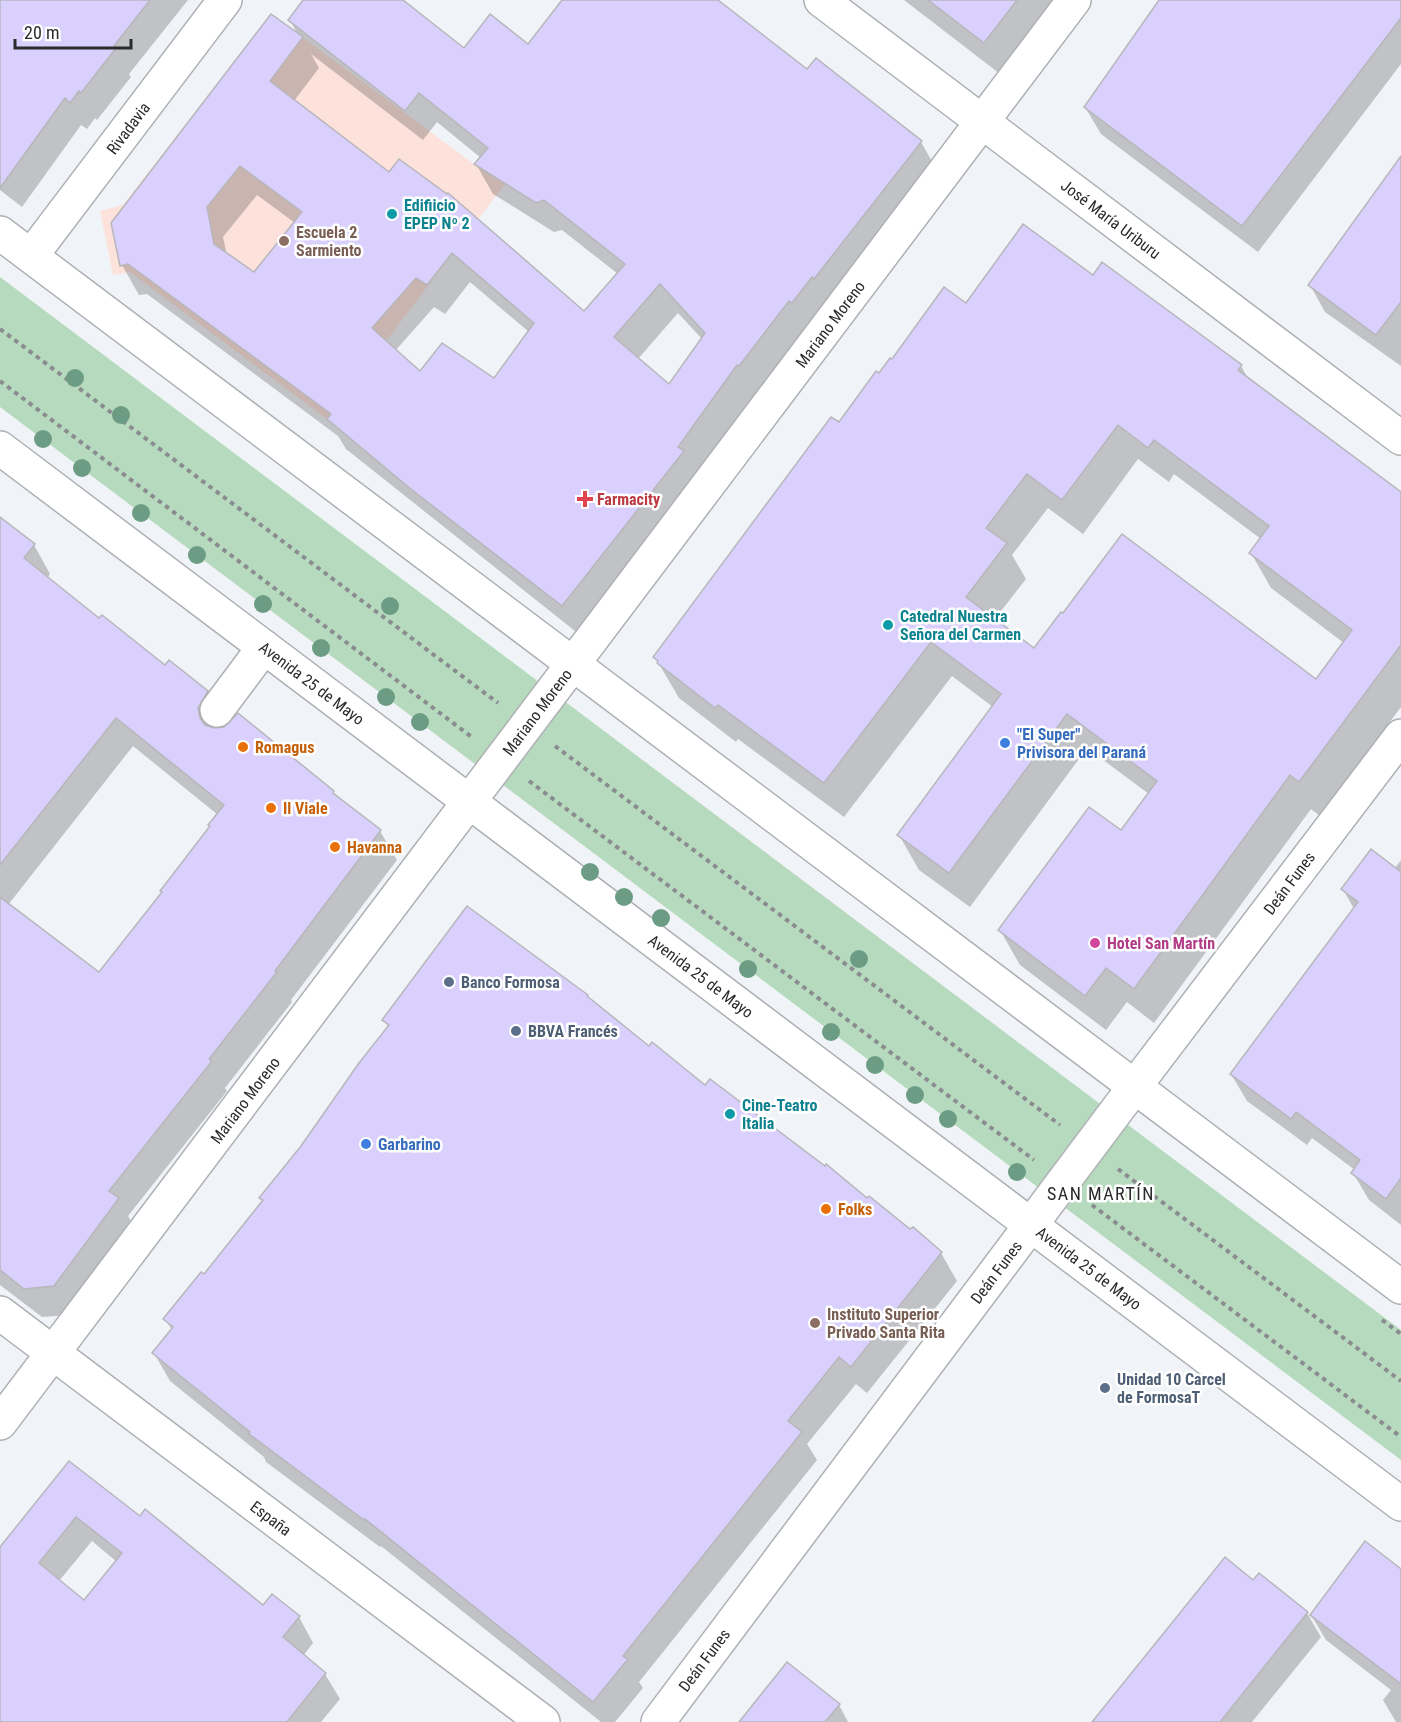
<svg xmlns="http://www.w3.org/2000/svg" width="1401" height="1722" viewBox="0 0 1401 1722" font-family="'Roboto Condensed',sans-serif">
<rect width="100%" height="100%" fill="#f0f3f7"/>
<!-- education -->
<polygon fill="#fce2db" points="271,14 474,164 505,184 327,419 130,272 113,275 100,211 123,205"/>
<!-- green -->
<polygon fill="#b6dabd" points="0,277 1401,1330 1401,1460 0,407"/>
<!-- shadow -->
<g fill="#0003" fill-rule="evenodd">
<polygon points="0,0 188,0 129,74 131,77 97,120 95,118 87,129 81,125 22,207 0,190"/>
<path d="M305 0H400L464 50 528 47 564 0H715L808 72 921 142 938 172 757 395 755 394 580 635 346 449 338 436 147 294 139 295 122 265 298 35 290 20ZM311 54 423 140 437 122 481 158 476 164 493 194 554 232 562 230 618 274 584 313 389 174 294 101 319 68ZM257 195 295 223 255 274 227 255 223 237ZM470 282 529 332 494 380 421 373 395 351 434 307 445 314ZM678 313 703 340 669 386 638 359Z"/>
<polygon points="904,0 1063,0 1004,77"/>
<polygon points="1161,0 1401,0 1401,64 1258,252 1101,134 1085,107"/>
<polygon points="1401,166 1401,366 1325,312 1310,285"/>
<path d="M1093 277 1241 366 1249 380 1401 494V707L1320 816 1311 809 1154 1023 1127 1002 1106 1030 1020 965 1000 930 1121 832 1149 794 1087 748 970 907 919 870 899 835 993 707 952 676 844 817 738 739 736 742 679 698 655 657 839 424 892 361 966 305ZM1138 459 1169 482 1174 474 1261 539 1251 553 1271 588 1344 643 1316 681 1035 651 994 620 1026 579 1012 555 1048 508 1083 534Z"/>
<path d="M0 543 34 545 50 574 47 579 100 620 165 667 207 692 224 721 219 729 333 792 337 798 380 831 397 860 291 1000 292 1002 225 1088 227 1091 128 1216 135 1228 71 1315 42 1317 0 1285ZM133 746 218 815 212 827 99 974 8 905Z"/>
<polygon points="1401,860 1401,1225 1369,1200 1353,1173 1355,1170 1312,1138 1307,1145 1247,1101 1231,1074 1354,909 1343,889 1394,869"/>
<polygon points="587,996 590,1001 649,1049 941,1253 957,1281 867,1393 856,1384 807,1444 817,1460 639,1682 643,1688 615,1722 601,1722 381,1546 380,1547 266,1462 264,1457 170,1381 154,1353 172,1330 165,1319 204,1276 264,1202 261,1198 302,1147 389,1028 384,1020"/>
<path d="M69 1463 140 1518 263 1607 299 1617 313 1643 303 1656 325 1674 340 1699 321 1722H0V1551ZM92 1541 117 1562 85 1602 59 1581Z"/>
<polygon points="1401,1570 1401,1722 1396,1722 1383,1700 1391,1690 1326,1640 1311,1615"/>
<polygon points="1254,1582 1307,1613 1321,1637 1252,1722 1094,1722"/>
<polygon points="839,1705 848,1722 741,1722"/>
</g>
<!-- building -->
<g fill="#dad0fd" stroke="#b7b6bb" stroke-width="1.5" fill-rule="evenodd">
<polygon points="0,0 150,0 114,46 116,48 81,93 79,91 70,103 65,98 0,188"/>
<path d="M303 0H403L464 48 490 14 528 44 562 0H718L807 69 816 58 922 141 814 279 812 277 792 303 789 301 739 366 737 365 678 447 684 451 562 606 412 490 327 419 331 414 128 264 120 266 111 223 271 14 303 37 270 81 389 172 399 159 447 194 448 193 584 311 625 264 544 200 536 203 474 164 488 148 419 93 405 111 288 20ZM240 166 302 212 254 272 214 244 207 207ZM452 253 534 323 494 378 442 343 420 371 372 328 416 278 427 285ZM660 284 705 333 669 384 614 337Z"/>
<polygon points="928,0 1017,0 984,43"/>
<polygon points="1159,0 1401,0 1401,18 1242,226 1084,107"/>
<polygon points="1401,156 1401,302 1376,335 1308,285"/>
<path d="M1023 224 1093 275 1102 262 1242 365 1238 370 1401 492V645L1299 782 1290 775 1134 989 1106 968 1085 996 998 930 1089 807 1121 830 1157 781 1067 714 949 873 897 835 1001 694 931 642 824 783 718 705 715 708 657 663 658 661 653 657 831 417 839 422 876 371 879 373 890 358 892 359 944 287 966 303ZM1118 425 1148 448 1154 440 1269 526 1249 553 1352 630 1316 679 1122 534 1063 613 1061 612 1034 648 966 597 1007 543 986 528 1027 474 1062 500Z"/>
<polygon points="0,517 35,544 24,558 99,618 102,615 165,665 169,660 208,691 198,708 200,718 205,725 214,728 224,727 238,713 334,791 333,793 381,830 275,971 277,972 209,1059 212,1061 109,1191 119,1198 54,1286 24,1289 0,1270 0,897 99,972 162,892 160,891 210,826 208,825 224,805 116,718 0,865"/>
<polygon points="1371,849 1401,872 1401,1178 1386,1199 1351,1173 1360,1160 1296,1112 1291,1119 1230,1074 1358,902 1341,889"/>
<polygon points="467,906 588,995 587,996 649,1046 652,1042 705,1085 710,1079 825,1166 826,1164 867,1198 869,1196 910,1229 913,1227 942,1252 851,1367 839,1357 788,1421 802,1432 623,1656 628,1659 593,1702 365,1519 364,1520 249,1434 250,1432 152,1353 173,1327 163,1319 201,1272 204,1274 263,1200 259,1198 301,1146 359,1063 389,1025 382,1020"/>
<path d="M69 1461 140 1516 145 1509 263 1605 272 1594 300 1616 283 1637 326 1673 287 1722H0V1547ZM76 1517 122 1553 84 1600 39 1563Z"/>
<polygon points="1365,1541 1401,1569 1401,1684 1310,1615"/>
<polygon points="1225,1557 1253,1580 1259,1573 1308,1612 1220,1722 1092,1722"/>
<polygon points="787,1662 840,1704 825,1722 739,1722"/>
</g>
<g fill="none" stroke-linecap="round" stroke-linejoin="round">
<defs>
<g id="minor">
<polyline points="821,0 1401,438"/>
<polyline points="31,256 225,0"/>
<polyline points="0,1313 543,1722"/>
<polyline points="0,1423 1074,0"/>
<polyline points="658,1722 1135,1086 1401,736"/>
</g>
<polyline id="tertiary" points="217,710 264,647"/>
<g id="secondary">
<polyline points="0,233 1401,1287"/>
<polyline points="0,448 1401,1504"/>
</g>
</defs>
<!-- minor casing -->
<use href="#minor" stroke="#aeb0b4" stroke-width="36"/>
<!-- tertiary casing -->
<use href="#tertiary" stroke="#aeb0b4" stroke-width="36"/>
<!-- secondary casing -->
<use href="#secondary" stroke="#aeb0b4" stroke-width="36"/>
<!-- path -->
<g stroke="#8a8c8f" stroke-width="4" stroke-dasharray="4.5 4.5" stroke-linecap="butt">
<polyline points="0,329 498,703"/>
<polyline points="0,381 473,738"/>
<polyline points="555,746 1060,1125"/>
<polyline points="529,781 1034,1160"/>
<polyline points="1118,1169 1401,1381"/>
<polyline points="1092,1205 1401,1437"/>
<polyline points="1382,1320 1401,1334"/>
</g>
<!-- minor -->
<use href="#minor" stroke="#fff" stroke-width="33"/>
<!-- tertiary -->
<use href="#tertiary" stroke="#fff" stroke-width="33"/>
<!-- secondary -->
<use href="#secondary" stroke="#fff" stroke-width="33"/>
</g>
<!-- trees -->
<g fill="#6c9d84">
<circle cx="75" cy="378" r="9"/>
<circle cx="121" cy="415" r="9"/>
<circle cx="43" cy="439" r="9"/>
<circle cx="82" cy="468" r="9"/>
<circle cx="141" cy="513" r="9"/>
<circle cx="197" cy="555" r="9"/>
<circle cx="263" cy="604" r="9"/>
<circle cx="390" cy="606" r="9"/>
<circle cx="321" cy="648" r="9"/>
<circle cx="386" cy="697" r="9"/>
<circle cx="420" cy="722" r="9"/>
<circle cx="590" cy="872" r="9"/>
<circle cx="624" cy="897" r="9"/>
<circle cx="661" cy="918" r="9"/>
<circle cx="859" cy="959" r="9"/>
<circle cx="748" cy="969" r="9"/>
<circle cx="831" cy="1032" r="9"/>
<circle cx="875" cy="1065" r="9"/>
<circle cx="915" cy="1095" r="9"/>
<circle cx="948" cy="1119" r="9"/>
<circle cx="1017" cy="1172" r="9"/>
</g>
<!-- markers -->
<g fill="#0f9aa8" stroke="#fff" stroke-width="2">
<circle cx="392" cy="214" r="6"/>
<circle cx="888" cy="625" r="6"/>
<circle cx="730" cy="1114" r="6"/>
</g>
<g fill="#8d6e63" stroke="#fff" stroke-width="2">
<circle cx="284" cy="241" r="6"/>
<circle cx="815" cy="1323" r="6"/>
</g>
<path fill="#e0444e" stroke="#fff" stroke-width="2" d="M582 490h6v6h6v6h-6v6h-6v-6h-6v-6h6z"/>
<g fill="#3f7fe0" stroke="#fff" stroke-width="2">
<circle cx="1005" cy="743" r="6"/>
<circle cx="366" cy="1144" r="6"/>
</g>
<g fill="#e8710a" stroke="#fff" stroke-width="2">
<circle cx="243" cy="747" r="6"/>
<circle cx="271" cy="808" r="6"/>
<circle cx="335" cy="847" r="6"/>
<circle cx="826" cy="1209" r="6"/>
</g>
<circle fill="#d1479c" stroke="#fff" stroke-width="2" cx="1095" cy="943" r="6"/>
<g fill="#5c6f8a" stroke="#fff" stroke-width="2">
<circle cx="449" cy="982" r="6"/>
<circle cx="516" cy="1031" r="6"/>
<circle cx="1105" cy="1388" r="6"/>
</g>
<g text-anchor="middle" stroke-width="5" stroke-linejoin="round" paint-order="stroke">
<!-- street labels -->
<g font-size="16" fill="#2a2b2d" stroke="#fff">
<text transform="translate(128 128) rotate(-53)" y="6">Rivadavia</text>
<text transform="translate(1111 219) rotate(37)" y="6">José María Uriburu</text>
<text transform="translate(830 324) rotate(-53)" y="6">Mariano Moreno</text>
<text transform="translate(312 683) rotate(37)" y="6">Avenida 25 de Mayo</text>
<text transform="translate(537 712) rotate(-53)" y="6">Mariano Moreno</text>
<text transform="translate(1289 883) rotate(-53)" y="6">Deán Funes</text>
<text transform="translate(701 976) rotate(37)" y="6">Avenida 25 de Mayo</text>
<text transform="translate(245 1100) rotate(-53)" y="6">Mariano Moreno</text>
<text transform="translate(1089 1268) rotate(37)" y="6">Avenida 25 de Mayo</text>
<text transform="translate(996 1272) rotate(-53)" y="6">Deán Funes</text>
<text transform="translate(271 1518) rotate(37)" y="6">España</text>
<text transform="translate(704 1660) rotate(-53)" y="6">Deán Funes</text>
</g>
<!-- culture labels -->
<g font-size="16" font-weight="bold" fill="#0d838f" stroke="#fff" text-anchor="start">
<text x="404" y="211">Edifiicio<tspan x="404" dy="18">EPEP Nº 2</tspan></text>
<text x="900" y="622">Catedral Nuestra<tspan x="900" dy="18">Señora del Carmen</tspan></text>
<text x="742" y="1111">Cine-Teatro<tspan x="742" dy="18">Italia</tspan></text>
</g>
<!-- education labels -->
<g font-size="16" font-weight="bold" fill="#785e54" stroke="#fff" text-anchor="start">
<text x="296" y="238">Escuela 2<tspan x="296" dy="18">Sarmiento</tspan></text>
<text x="827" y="1320">Instituto Superior<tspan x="827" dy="18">Privado Santa Rita</tspan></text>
</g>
<!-- health labels -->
<g font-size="16" font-weight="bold" fill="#be3a42" stroke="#fff" text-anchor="start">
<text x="597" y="505">Farmacity</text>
</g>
<!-- shop labels -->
<g font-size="16" font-weight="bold" fill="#366cbe" stroke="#fff" text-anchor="start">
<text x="1017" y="740">"El Super"<tspan x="1017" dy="18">Privisora del Paraná</tspan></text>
<text x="378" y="1150">Garbarino</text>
</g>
<!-- food labels -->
<g font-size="16" font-weight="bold" fill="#c56008" stroke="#fff" text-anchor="start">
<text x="255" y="753">Romagus</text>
<text x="283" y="814">Il Viale</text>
<text x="347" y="853">Havanna</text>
<text x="838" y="1215">Folks</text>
</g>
<!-- hotel labels -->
<g font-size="16" font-weight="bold" fill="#b23c85" stroke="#fff" text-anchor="start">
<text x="1107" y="949">Hotel San Martín</text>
</g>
<!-- service labels -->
<g font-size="16" font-weight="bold" fill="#4e5e75" stroke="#fff" text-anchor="start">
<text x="461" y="988">Banco Formosa</text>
<text x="528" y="1037">BBVA Francés</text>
<text x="1117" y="1385">Unidad 10 Carcel<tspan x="1117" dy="18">de FormosaT</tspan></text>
</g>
<!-- neighbourhood labels -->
<g font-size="18" letter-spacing="1.5" fill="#2a2b2d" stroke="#fff">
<text x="1101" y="1200">SAN MARTÍN</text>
</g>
</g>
<!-- scale -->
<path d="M15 39v9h116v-9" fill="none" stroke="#2a2b2d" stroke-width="3"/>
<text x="24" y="39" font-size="18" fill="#2a2b2d" stroke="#ffffff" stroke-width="4.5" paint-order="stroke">20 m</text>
</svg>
